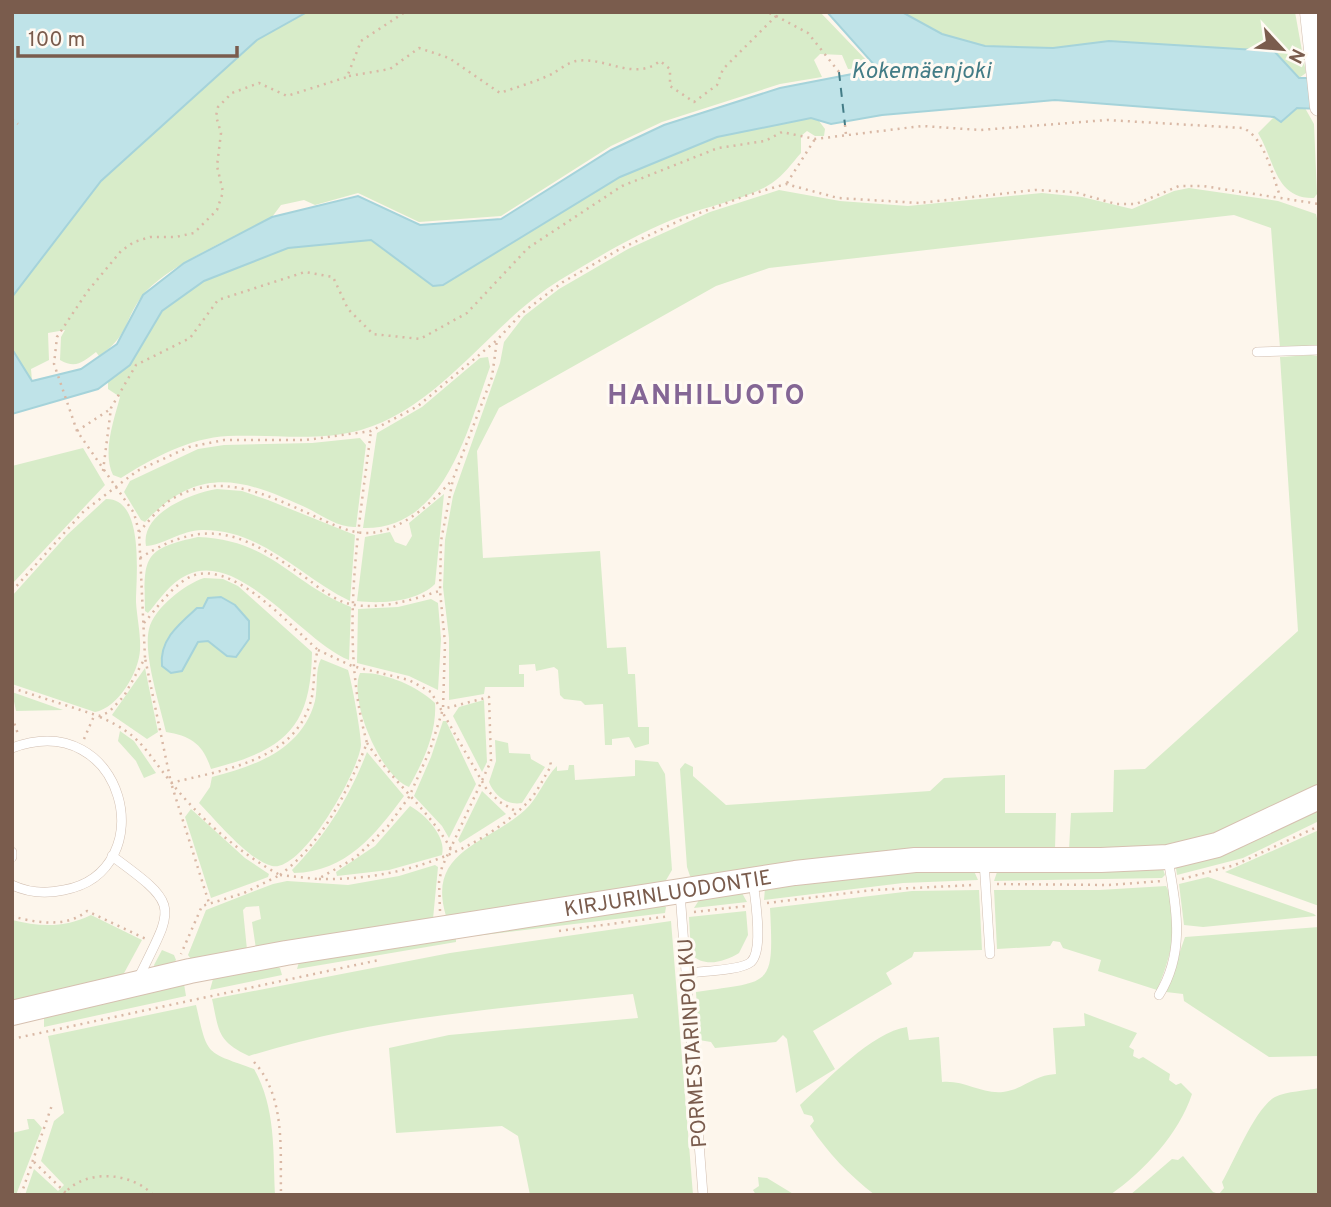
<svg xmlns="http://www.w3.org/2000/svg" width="1331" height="1207" font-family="Overpass,sans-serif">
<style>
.green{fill:#d8ecc9}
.water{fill:#bfe3e8;stroke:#a5d3da;stroke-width:2}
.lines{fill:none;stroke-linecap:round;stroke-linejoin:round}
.ferry{stroke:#437c86;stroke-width:2;stroke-dasharray:9 7;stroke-linecap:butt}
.lane-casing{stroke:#d1beb0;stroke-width:10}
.street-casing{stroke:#d1beb0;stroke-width:19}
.secondary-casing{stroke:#d6c0b0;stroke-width:26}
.path{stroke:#d9b8a5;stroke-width:2.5;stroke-dasharray:2 5;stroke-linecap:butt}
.lane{stroke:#fff;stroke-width:9}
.street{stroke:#fff;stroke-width:18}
.secondary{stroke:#fff;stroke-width:24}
.labels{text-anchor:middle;stroke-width:6;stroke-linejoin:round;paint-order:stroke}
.street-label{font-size:21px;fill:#7a5c4d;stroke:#fffaf3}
.water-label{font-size:23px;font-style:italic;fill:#437c86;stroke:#fffaf3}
.district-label{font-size:28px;font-weight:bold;letter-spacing:2px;fill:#846695;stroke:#fffaf3}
</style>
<rect width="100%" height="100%" fill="#fdf6ec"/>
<g class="green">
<path d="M307,12H820L869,63L867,68L848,69L842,55L820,54L814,60L822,77L780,84L662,122L611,146L501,216L419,222L358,193L315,205L304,200L281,205L272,217C238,235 164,267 142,296C123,322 129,336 99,356L96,352C83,362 76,369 60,360L61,337L65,330L48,333L49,360L31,369L32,381L12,349V297L101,181L257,40Z"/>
<polygon points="902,12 1295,12 1306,73 1299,78 1109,41 1053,48 985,46 942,34"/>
<path d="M1297,108H1305L1314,124L1317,194L1314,198C1275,199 1275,161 1258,133L1274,117L1282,122Z"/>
<path d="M811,118L819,121L825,129L824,136H815L807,131L801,136V153C792,163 783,176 772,183C747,200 710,205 682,216C639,232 598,257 560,280C490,323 442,406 361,430C319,442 271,434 228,436C189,438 153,458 121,478L113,475C102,452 114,420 120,397L108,389V382L130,365L162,311L204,281L288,248L371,240L433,286L443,285L620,177L717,137Z"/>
<polygon points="1189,188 1278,201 1316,214 1319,228 1319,345 1280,348 1271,228 1234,215 769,268 716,286 499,408 477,451 483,558 600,551 607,648 626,647 628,674 635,674 638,727 649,727 649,744 635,748 629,737 612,739 612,745 605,745 603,704 585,705 581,701 564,699 560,695 558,670 554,667 536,671 535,664 519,665 519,674 524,674 524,687 485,687 484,694 449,700 449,638 443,587 445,540 453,496 500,363 504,342 524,316 559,289 628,249 710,212 779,190 840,201 908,206 1042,193 1082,197 1132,209 1174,191"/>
<polygon points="1311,355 1319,356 1319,790 1282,809 1177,847 1069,850 1071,813 1113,812 1114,770 1145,769 1298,631 1280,357"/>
<path d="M488,357L490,367C468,427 446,530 363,528L377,433L422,407L480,358Z"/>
<path d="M360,438L366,445L356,527C340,528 324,517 311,510C245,479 200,463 145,522L141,520L124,492L130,481L198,449L224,445L312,443Z"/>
<polygon points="83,448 105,485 12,584 12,466"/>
<path d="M217,489L242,491L268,500L355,535L350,601C300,577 262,529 202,530C182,530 161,546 146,546C140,513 192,493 217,489Z"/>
<path d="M444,494L435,584C417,602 381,604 357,601L365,537L390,532L395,542L406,546L412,536L409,523Z"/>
<path d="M106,499C145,498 136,577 136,602C137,618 141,635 140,650C139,672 118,708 95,712L12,684V596L67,535Z"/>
<path d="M198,537C272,540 290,583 351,607L349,660C302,641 239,549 187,575C170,583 160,599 148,613L145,611C144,558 142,549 198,537Z"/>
<path d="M204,578L223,579L238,586L312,652C311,730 283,750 211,769C203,744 191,736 166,732C160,705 143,655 149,629C154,608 185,584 204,578Z"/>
<polygon points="431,599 438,603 441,639 438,690 409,676 357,663 358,609 398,607"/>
<path d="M321,659L348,670C352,683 361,733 361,745C359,771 302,873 272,866C248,860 216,820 199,803L210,787L212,777C255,766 302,750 315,701C318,688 315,669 321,659Z"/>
<polygon points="145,668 158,732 147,739 112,715"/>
<path d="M360,673C385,672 417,686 435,703C437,732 423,762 409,787C381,777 348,700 360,673Z"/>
<polygon points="12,692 63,710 16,711"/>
<polygon points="484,700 487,762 482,772 453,716 459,707"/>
<polygon points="443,721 446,721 476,784 449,838 442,826 414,796 431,757"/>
<polygon points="120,731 134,741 156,773 144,778 136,761 118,741"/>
<path d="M495,740L508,743L509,753L530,754L531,759L545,767L522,803C507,806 494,795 489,782L496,761Z"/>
<path d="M367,752L404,796C375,835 346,872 294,873L292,870C326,835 349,798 367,752Z"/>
<path d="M635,760L658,762L665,774L672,870L665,882L446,916C426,850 488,844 525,810C539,797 544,779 557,766V771L568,770L569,765H574L575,780L635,776Z"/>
<polygon points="685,763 693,767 693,776 726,805 930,791 944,778 1005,775 1005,813 1056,813 1055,849 696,880 690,876 687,867 680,769"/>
<polygon points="482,791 506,814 460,843 458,840"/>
<path d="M410,806C425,814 447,837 442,855L389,870L337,876L336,872L375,846Z"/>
<polygon points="1319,806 1319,821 1243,858 1177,875 1175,862"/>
<polygon points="191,809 245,858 269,874 268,877 211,898 185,817"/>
<polygon points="1319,830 1319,906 1225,872"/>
<polygon points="435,865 438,867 433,919 256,949 252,922 261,919 259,906 246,907 243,910 247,950 191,959 188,955 206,910 273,884 287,881 348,885 399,876"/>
<polygon points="998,869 1163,869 1165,875 1162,878 994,881"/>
<polygon points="878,871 974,871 978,880 903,883 764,900 765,888"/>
<polygon points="1208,877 1314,914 1316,916 1203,927 1184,925 1179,884"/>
<path d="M1166,886C1183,916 1170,960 1157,990L1098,971L1101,960L1063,948L1060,942L1053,941L1050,946L997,949L994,890H1099Z"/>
<path d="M979,890L982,950L914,952L912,957L886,973L892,984L813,1031L835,1069L796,1093L787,1039L783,1035L776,1042L715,1048L711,1042L699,1040L696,992C772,981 774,988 770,908L912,891Z"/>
<polygon points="742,893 747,902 694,908 701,897"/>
<polygon points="660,904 666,907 665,913 475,936 479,931"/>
<path d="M746,911L748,935L739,953C724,962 704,968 691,954L689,917Z"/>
<path d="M91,915L142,940L123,975L13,1005L12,920C40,927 65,928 91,915Z"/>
<path d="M671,921L693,1195H530L518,1136L502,1126L396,1133L389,1048L449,1035L638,1018L633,994C505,1008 373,1017 249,1056C217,1041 219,1031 212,999L450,953Z"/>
<polygon points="1319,927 1319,1056 1269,1057 1184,1001 1183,994 1166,992 1185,937"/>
<polygon points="456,938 456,942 297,969 299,962"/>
<polygon points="162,950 174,955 176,960 173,964 155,968 154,965"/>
<polygon points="274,965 280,968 282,975 210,990 213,979"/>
<polygon points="184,984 186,996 44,1027 44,1017"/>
<path d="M196,1005C208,1057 205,1051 254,1069C276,1108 273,1151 275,1195H25L34,1169L58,1191L64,1185L41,1161L54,1121L64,1113L48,1036Z"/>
<path d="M1084,1013L1137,1033L1129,1047L1134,1050L1133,1056L1139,1059L1143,1057L1170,1074L1169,1080L1176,1085L1181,1083L1192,1094C1179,1134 1144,1171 1110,1195H875C849,1175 828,1153 810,1126L814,1121L812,1116L804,1114L800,1105C826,1081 872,1032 907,1027L909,1040L939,1037L942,1082C965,1080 980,1094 1003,1092C1024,1089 1034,1075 1056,1074L1053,1028L1085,1026Z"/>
<path d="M1319,1088V1195H1130L1172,1159L1178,1160L1183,1156L1213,1192L1219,1194L1224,1188L1222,1182C1234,1162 1255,1108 1275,1097C1287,1091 1306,1091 1319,1088Z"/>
<polygon points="27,1119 34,1119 42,1128 16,1195 12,1195 12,1133 29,1129"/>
<polygon points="758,1177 767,1178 795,1195 756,1195 753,1190 759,1186"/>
</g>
<g class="water">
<polygon points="12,12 307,12 257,40 101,181 12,297"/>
<polygon points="827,12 902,12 942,34 985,46 1053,48 1109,41 1274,51 1299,78 1319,78 1319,109 1297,108 1281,122 1274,117 1055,100 882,115 831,124 811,118 717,137 620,177 443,285 433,286 371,240 288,248 204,281 162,311 130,365 98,389 12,414 12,349 32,381 81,369 117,344 143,295 184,263 272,217 358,196 420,225 501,219 611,150 664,125 780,88 878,69"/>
<path d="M221,597L235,605L249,621V639L236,657L227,656L208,641L198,642L182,671L171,673L162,666C159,640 179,624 197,608H203L208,598Z"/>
</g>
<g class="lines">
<polyline class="ferry" points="839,72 845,125"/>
<defs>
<g id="lane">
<polyline points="1257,352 1319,350"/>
<path d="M12,748C125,706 164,871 64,890C46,894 29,893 12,885"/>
<polyline points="12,852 12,857"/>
<path d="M112,856C182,907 174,905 138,979"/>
<polyline points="984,861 990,954"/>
<polyline points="680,893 703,1195"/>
<path d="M686,973C701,971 740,971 751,962C764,950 755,898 753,881"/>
<path d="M1159,995C1186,951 1176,907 1168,859"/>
</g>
<polyline id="street" points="1309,12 1319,107"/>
<g id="secondary">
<path id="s1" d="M12,1013L190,971L286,953L795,873L915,860H1101L1168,857L1217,845L1319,797"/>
</g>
</defs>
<use href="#lane" class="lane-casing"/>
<use href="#street" class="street-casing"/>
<use href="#secondary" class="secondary-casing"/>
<g class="path">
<polyline points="776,16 808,33 839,72"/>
<path d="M349,76L390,69L419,48L449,58L500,93C517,87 535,82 552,74C559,70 567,63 576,61C605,56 634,82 660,61L670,69V86L694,102L717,85L723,69L776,16L767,12"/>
<polyline points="12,119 18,124"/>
<polyline points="845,125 846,135"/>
<polyline points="787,183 815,139"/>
<polyline points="77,431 109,410"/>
<path d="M103,471L111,408L136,365L190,338L218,300L305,272L333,277L348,309L373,334L420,339L467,313L528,248L622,186L718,148L765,141L782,132L815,139L922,126L980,130L1107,120L1243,128C1265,138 1272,174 1280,196"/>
<path d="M139,532C148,522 158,509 169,501C217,469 268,495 314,516C332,524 350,534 370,533C403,530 432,503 453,479"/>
<path d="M140,558C211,513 247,536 309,580C322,590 338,603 355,605C383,609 412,600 439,591"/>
<polyline points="12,591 84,511 137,471 189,447 224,440 306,440 371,431 418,406 497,340 522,313 563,282 620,249 681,220 745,196 786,184 838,198 919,203 1035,190 1074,192 1116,204 1136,204 1179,186 1203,186 1319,204"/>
<path d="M144,623C157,608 169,590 186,579C228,553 289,625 318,650C312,667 316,686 310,704C292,762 221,770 171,783L145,658"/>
<polyline points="318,650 352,666 409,680 431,692 487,790 500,802 517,812"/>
<polyline points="12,688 99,716 109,712 124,696 145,658 139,532 134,513 77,431 54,364 57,337 87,292 121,251 134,242 150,237 176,237 194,233 217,210 223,192 217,166 221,133 216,116 218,107 232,93 259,83 287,96 347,77 361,41 405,12"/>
<polyline points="12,717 18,734"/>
<path d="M100,717C141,735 144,749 170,781C199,818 239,853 280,875L244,893L202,906L181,954"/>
<polyline points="84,739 94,716"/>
<path d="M367,743C392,781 428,809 451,849"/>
<polyline points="172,786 209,903"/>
<polyline points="280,875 318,879 355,858 388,826 409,797 430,750 443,709 445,643 440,591 441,541 453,479 492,377 497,340"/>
<path d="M280,875C324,841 346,794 367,743C339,642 358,534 371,431"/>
<path d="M319,879C393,881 474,856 528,802C537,793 544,777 551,766L550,760"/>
<polyline points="1182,879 1235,865 1319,826"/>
<polyline points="997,884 1109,885 1162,881"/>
<polyline points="767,903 873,890 973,885"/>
<polyline points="440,911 439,882 442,867 491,761 489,697 443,709"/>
<polyline points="694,912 746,906"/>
<path d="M12,916C35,923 67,928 87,911L146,939"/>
<polyline points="559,931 670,916"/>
<polyline points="12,1039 379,960"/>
<path d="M254,1062C286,1097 280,1150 281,1195"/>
<polyline points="34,1162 68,1195"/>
<polyline points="21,1195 52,1105"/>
<path d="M63,1195C84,1168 132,1172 153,1195"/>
</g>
<use href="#lane" class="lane"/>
<use href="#street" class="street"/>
<use href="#secondary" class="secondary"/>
</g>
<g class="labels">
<g class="street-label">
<text dy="7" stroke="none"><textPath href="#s1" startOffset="667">KIRJURINLUODONTIE</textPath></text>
<text transform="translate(692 1043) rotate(-94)" y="7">PORMESTARINPOLKU</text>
</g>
<g class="water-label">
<text x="921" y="78">Kokemäenjoki</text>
</g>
<g class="district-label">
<text x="707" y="404">HANHILUOTO</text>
</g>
</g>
<rect width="1331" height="1207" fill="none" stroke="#7a5c4d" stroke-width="28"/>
<g transform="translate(1282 49) rotate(116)" stroke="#fffaf3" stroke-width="5" paint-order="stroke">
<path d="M0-5L12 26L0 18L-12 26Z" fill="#7a5c4d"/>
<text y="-10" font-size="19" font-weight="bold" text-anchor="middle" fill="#7a5c4d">N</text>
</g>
<path d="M18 46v10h219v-10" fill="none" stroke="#7a5c4d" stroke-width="3.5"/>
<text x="28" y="46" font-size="21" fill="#7a5c4d" stroke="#fffaf3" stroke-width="5" paint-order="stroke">100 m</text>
</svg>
